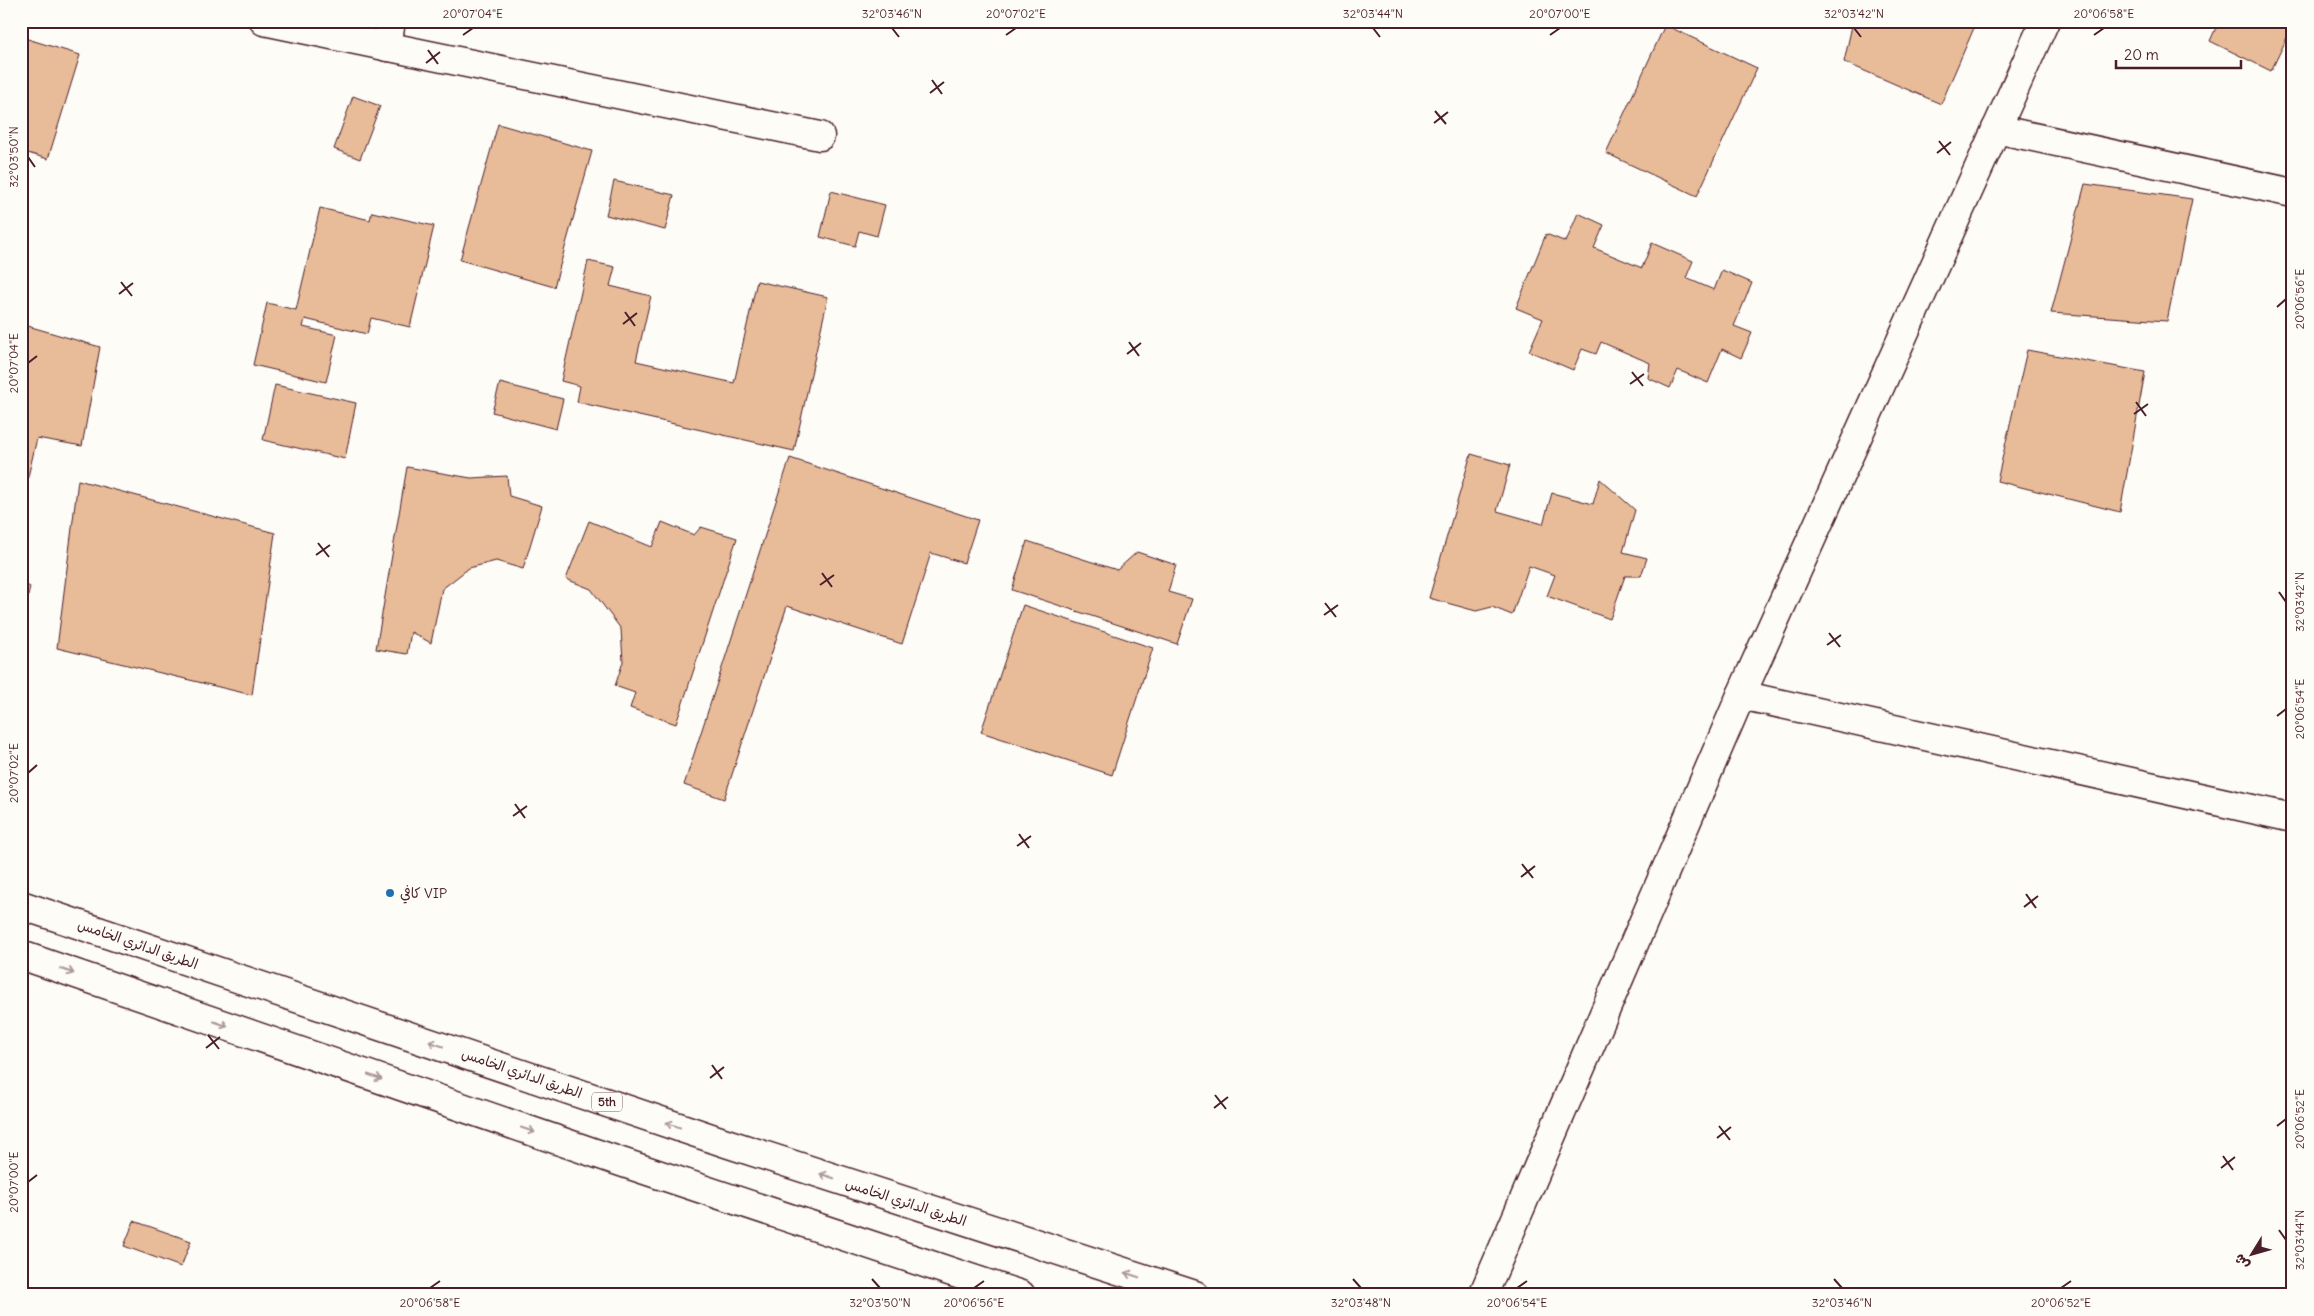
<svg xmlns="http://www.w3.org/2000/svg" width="2314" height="1316" font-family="Delius,'Playpen Sans Arabic',sans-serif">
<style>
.building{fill:#e8bc98;stroke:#4a1f2b}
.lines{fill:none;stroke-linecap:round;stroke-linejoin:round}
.minor-casing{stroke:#4a1f2b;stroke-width:31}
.primary-casing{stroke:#4a1f2b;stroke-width:31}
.minor{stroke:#fdfcf7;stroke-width:28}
.primary{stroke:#fdfcf7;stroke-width:28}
.oneway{stroke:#ac999b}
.ticks{fill:none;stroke:#4a1f2b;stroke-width:2}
.poi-dot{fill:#1f6fb2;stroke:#fdfcf7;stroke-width:2}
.labels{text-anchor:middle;stroke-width:4;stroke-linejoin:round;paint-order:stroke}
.shield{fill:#fdfcf7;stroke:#806168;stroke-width:1}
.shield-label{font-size:12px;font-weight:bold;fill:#4a1f2b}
.poi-label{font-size:14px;fill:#4a1f2b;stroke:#fdfcf7;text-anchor:start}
.street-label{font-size:14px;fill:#4a1f2b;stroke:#fdfcf7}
.neatline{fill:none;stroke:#4a1f2b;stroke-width:2}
.ticks-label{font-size:12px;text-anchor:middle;fill:#4a1f2b}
</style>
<rect width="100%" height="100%" fill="#fdfcf7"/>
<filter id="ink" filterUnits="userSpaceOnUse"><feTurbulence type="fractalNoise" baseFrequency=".02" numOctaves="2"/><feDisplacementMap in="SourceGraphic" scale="10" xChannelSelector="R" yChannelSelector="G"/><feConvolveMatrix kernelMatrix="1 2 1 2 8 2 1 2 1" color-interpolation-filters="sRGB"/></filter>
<g filter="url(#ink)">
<g class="building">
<polygon points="1853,21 1977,21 1941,104 1844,62"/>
<polygon points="2219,21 2293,21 2293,25 2271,71 2210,41"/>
<polygon points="1665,25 1757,68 1697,196 1606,153"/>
<polygon points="21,37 80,55 48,159 21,151"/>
<polygon points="353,96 380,106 360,159 334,149"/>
<polygon points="498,124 592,151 554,287 460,260"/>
<polygon points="614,181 674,195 665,230 606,215"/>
<polygon points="2085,184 2192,199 2167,321 2051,313"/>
<polygon points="831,191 885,205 877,236 859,231 855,246 820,237"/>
<polygon points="320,208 370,220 372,212 434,226 410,327 371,318 367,334 305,319 303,327 337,335 326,382 253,365 267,303 296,310"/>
<polygon points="1578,213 1604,225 1594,248 1642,268 1652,243 1693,261 1686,278 1714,290 1722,270 1752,283 1734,326 1752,333 1741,358 1722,349 1708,383 1678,370 1670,388 1648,378 1650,363 1601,342 1596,354 1582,349 1573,370 1529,351 1543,319 1516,308 1546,234 1566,242"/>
<polygon points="588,261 615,267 610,286 651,296 636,361 734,383 757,281 828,297 794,451 577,402 580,386 561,381"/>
<polygon points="21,324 100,347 82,446 37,438 21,507"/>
<polygon points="2027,350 2145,372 2120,512 1997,481"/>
<polygon points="500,383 563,399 556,429 492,412"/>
<polygon points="275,385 356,403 345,459 263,440"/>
<polygon points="1471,454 1510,465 1497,511 1543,524 1552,493 1593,504 1600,479 1635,510 1623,552 1647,558 1641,576 1625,576 1610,619 1547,596 1555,575 1529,566 1512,615 1492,607 1476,611 1429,598"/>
<polygon points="790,458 978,520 964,563 931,553 902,644 787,606 724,799 684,785"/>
<polygon points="407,467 471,478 507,476 509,496 542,506 523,569 496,561 469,568 442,589 431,643 411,632 407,654 376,649"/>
<polygon points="78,480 275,533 252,695 57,648"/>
<polygon points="589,521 652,547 662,522 694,535 701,527 737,538 676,724 630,708 635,693 615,686 623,662 621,629 591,589 566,579"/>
<polygon points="1027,541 1117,570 1137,552 1176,565 1168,592 1192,599 1177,644 1012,590"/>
<polygon points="21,582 30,587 21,629"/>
<polygon points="1023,605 1153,648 1112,775 981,732"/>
<polygon points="134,1221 191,1241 181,1267 124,1246"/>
</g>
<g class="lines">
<defs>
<g id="minor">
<polyline points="264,21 820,136"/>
<polyline points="387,47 391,21"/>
<polyline points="1996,129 2293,193"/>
<polyline points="1741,695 2293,818"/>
<polyline points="1483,1295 1741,695 2045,21"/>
</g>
<g id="primary">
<polyline points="21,905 729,1144 1195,1295"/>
<polyline points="21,955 621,1162 1021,1295"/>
</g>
</defs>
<use href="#minor" class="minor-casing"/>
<use href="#primary" class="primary-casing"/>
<use href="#minor" class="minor"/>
<use href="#primary" class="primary"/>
</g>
<defs><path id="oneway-shaft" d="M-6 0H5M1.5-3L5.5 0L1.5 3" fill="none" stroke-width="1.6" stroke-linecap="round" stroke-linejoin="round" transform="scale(1.25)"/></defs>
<g class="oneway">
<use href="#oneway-shaft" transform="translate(67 971) rotate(19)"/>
<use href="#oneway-shaft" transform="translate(221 1024) rotate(19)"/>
<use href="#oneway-shaft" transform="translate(436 1044) rotate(-161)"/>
<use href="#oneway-shaft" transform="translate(375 1077) rotate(19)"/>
<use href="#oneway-shaft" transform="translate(673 1125) rotate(-161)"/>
<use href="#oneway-shaft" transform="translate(528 1130) rotate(19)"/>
<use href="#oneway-shaft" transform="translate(827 1176) rotate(-162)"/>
<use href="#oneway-shaft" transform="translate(1132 1275) rotate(-162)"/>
</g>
</g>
<path class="ticks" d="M892,28L899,37M1373,28L1380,37M1854,28L1861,37M463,35L473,28M1006,35L1016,28M1550,35L1560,28M2094,35L2104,28M428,50L438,64M426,63L440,52M932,80L942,94M930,93L944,82M1435,111L1446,124M1434,123L1448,112M1939,141L1950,155M1937,153L1951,142M28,157L35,167M121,282L132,296M119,294L133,283M2277,307L2286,299M625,312L635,326M623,324L637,313M1129,342L1139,356M1127,354L1141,343M28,363L37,356M1632,372L1643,386M1630,384L1644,374M2136,402L2146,416M2134,414L2148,404M318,543L329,557M316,555L330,545M822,573L832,587M820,585L834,575M2279,592L2286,602M1325,603L1336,617M1324,615L1338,605M1829,633L1840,647M1827,645L1841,635M2277,716L2286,709M28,773L37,765M515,804L525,818M513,816L527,806M1019,834L1029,848M1017,846L1031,836M1522,864L1533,878M1521,877L1535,866M2026,894L2036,908M2024,907L2038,896M208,1035L219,1049M206,1048L220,1037M712,1065L722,1079M710,1078L724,1067M1215,1095L1226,1109M1214,1108L1228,1097M1719,1126L1730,1140M2277,1126L2286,1119M1717,1138L1731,1127M2223,1156L2233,1170M2221,1168L2235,1157M28,1182L37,1175M2279,1230L2286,1240M872,1279L880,1288M1353,1279L1361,1288M1834,1279L1842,1288M430,1288L440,1281M974,1288L984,1281M1517,1288L1527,1281M2061,1288L2071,1281"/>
<circle class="poi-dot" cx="390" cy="893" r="5"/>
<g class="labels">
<rect class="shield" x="592" y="1092.5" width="30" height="19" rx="4"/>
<g class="shield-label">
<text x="607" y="1106">5th</text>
</g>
<g class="poi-label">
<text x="400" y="898">كافي VIP</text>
</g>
<g class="street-label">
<text transform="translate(138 944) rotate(19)" y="5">الطريق الدائري الخامس</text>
<text transform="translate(522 1073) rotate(19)" y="5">الطريق الدائري الخامس</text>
<text transform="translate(906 1202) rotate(18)" y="5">الطريق الدائري الخامس</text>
</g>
</g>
<rect width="2314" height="1316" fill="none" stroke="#fdfcf7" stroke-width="55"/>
<g transform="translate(2252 1254) rotate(233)" stroke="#fdfcf7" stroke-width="4" paint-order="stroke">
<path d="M0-4L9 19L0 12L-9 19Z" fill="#4a1f2b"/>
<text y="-8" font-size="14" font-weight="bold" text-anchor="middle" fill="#4a1f2b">ش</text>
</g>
<path d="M2116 60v8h125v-8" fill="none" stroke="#4a1f2b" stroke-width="2.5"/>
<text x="2124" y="60" font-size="15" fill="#4a1f2b" stroke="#fdfcf7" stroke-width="4" paint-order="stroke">20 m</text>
<rect x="28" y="28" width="2258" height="1260" class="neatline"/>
<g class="ticks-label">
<text x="473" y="18">20°07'04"E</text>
<text x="892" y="18">32°03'46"N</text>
<text x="1016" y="18">20°07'02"E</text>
<text x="1373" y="18">32°03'44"N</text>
<text x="1560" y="18">20°07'00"E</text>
<text x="1854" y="18">32°03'42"N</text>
<text x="2104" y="18">20°06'58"E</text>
<text transform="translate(14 157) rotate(-90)" y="4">32°03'50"N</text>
<text transform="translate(2300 299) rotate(-90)" y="4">20°06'56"E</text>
<text transform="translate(14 363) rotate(-90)" y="4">20°07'04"E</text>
<text transform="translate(2300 602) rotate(-90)" y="4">32°03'42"N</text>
<text transform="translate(2300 709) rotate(-90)" y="4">20°06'54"E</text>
<text transform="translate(14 773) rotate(-90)" y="4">20°07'02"E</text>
<text transform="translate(2300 1119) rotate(-90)" y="4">20°06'52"E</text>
<text transform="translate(14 1182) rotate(-90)" y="4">20°07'00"E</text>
<text transform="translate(2300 1240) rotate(-90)" y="4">32°03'44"N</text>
<text x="430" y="1307">20°06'58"E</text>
<text x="880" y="1307">32°03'50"N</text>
<text x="974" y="1307">20°06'56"E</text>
<text x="1361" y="1307">32°03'48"N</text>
<text x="1517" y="1307">20°06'54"E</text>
<text x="1842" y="1307">32°03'46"N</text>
<text x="2061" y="1307">20°06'52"E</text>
</g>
</svg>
